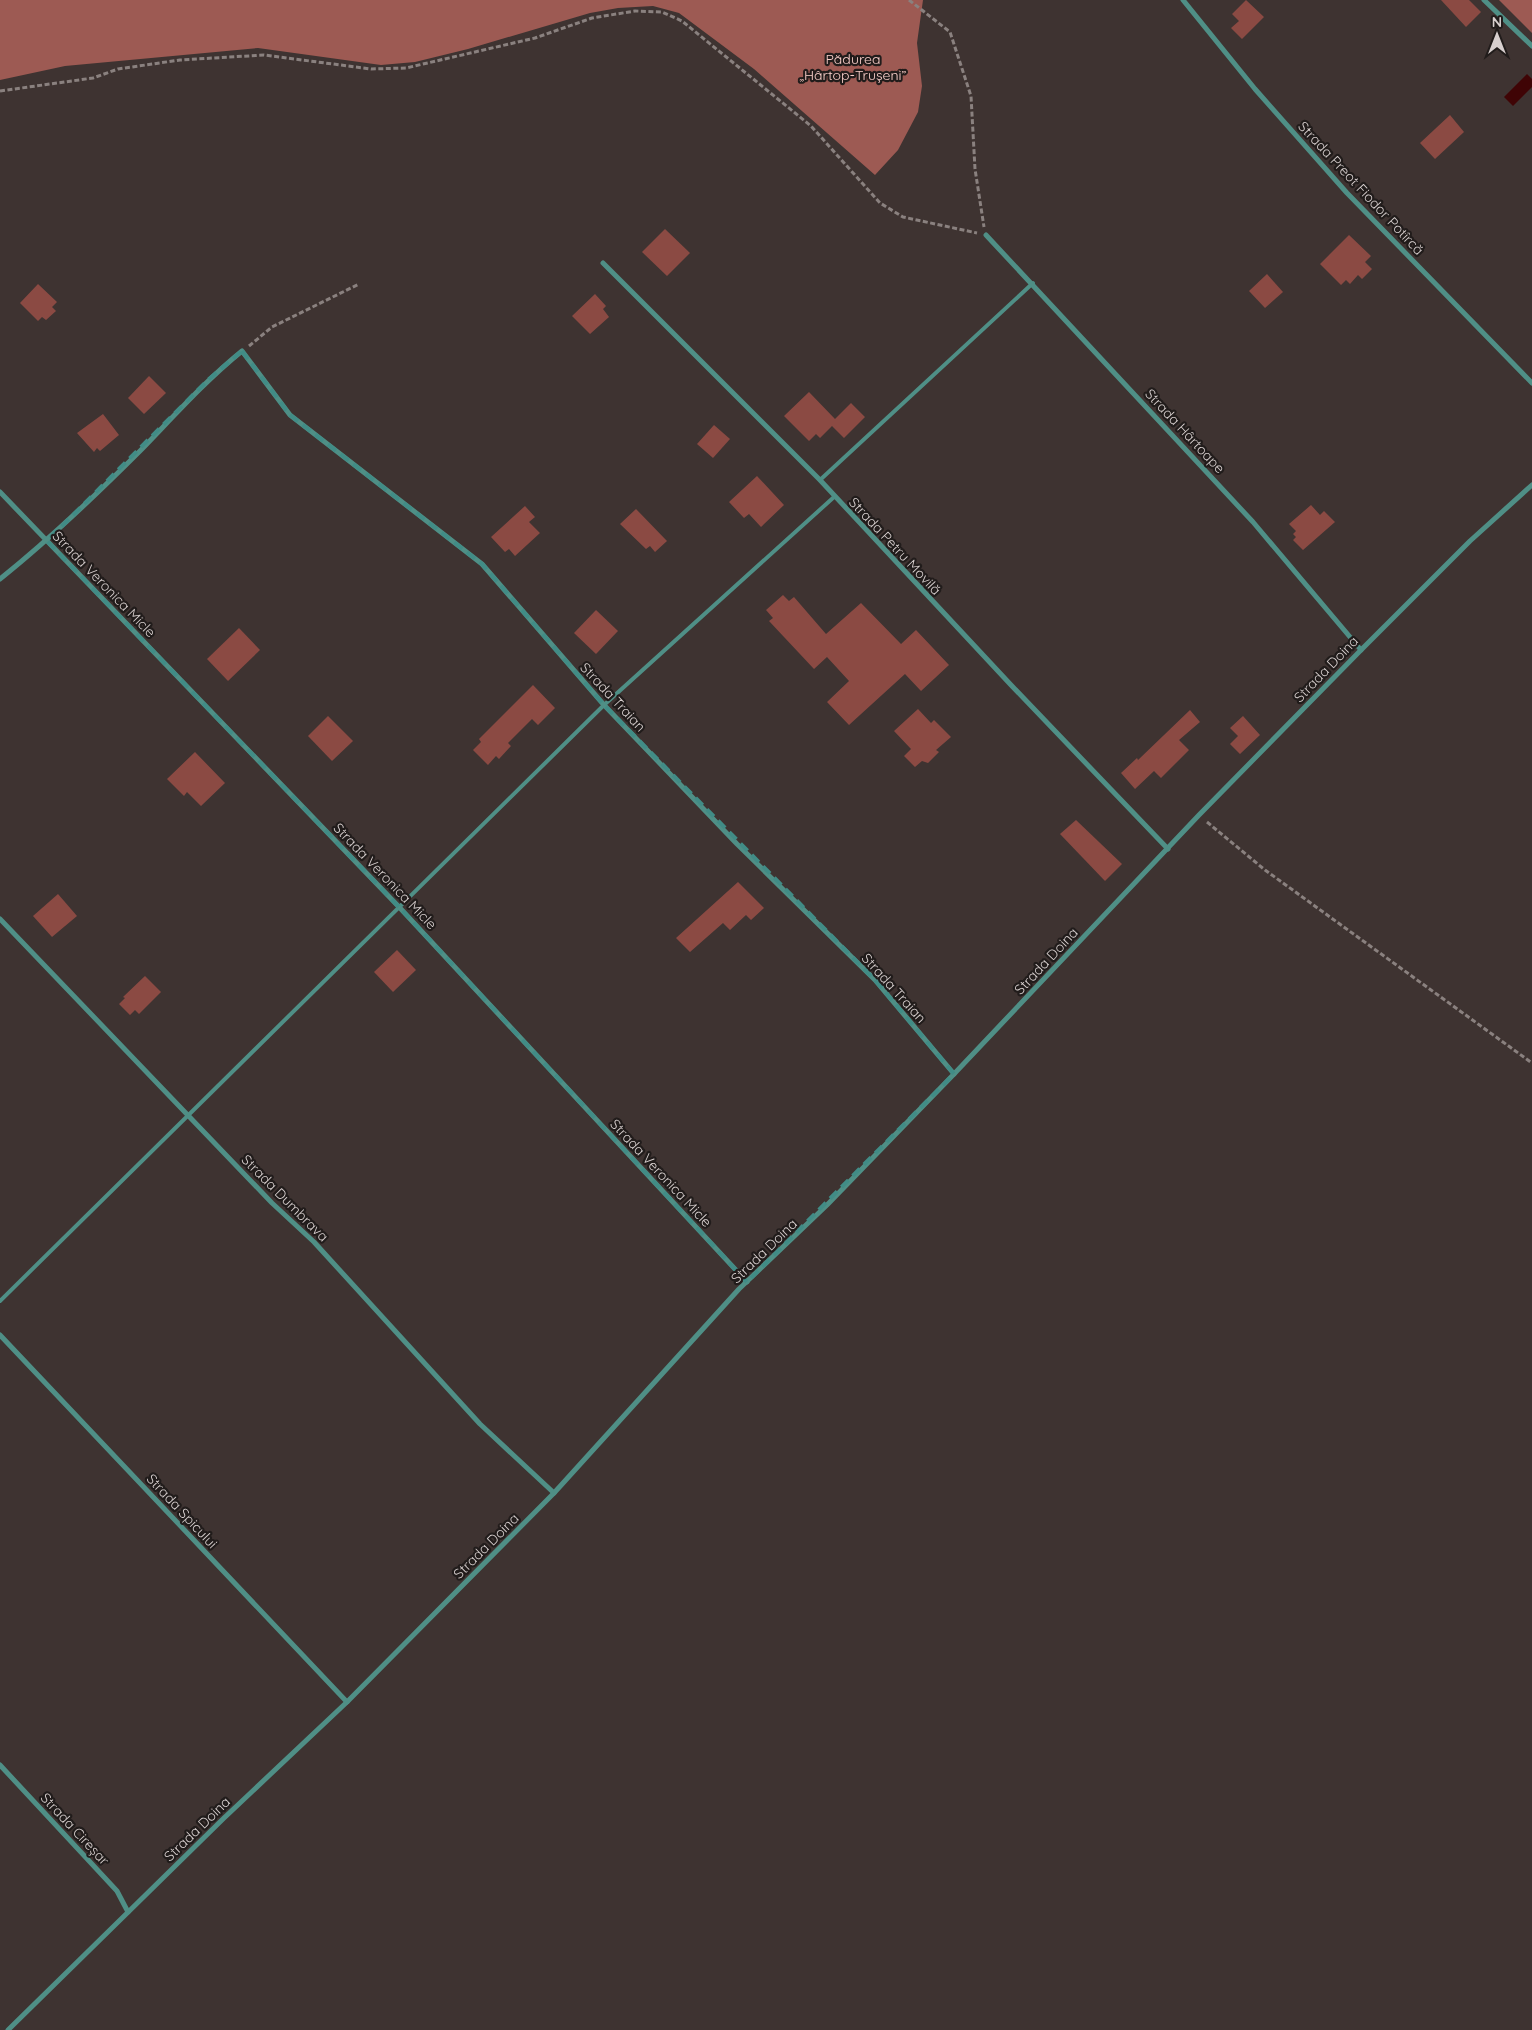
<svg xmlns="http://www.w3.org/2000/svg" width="1532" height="2030" font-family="Quicksand,sans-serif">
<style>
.forest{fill:#9d5a53}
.water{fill:#3f0405}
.building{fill:#8b4a43}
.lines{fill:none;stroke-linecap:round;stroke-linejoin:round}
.path{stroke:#8a817f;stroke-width:3;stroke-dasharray:5 2.5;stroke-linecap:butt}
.service{stroke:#4f8f86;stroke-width:4}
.minor{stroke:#4f8f86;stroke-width:5}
.marked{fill:none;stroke:#418c86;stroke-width:4;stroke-dasharray:10 6;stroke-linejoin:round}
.labels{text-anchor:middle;stroke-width:4.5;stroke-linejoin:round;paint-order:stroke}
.park-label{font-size:14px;fill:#fad0cb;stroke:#211c1b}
.street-label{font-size:14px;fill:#d7cfce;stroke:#211c1b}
</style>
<rect width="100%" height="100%" fill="#3e3331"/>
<g class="forest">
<polygon points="0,0 923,0 917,43 922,86 918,112 898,150 875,175 754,69 679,13 653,6 618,8 590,13 468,49 415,62 381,65 258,48 65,66 0,80"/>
<polygon points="1499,0 1532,0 1532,33"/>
</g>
<polygon class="water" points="1527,74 1532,79 1532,87 1513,106 1504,97"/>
<g class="building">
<polygon points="1246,0 1264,17 1242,39 1231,28 1239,21 1232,14"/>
<polygon points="1441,0 1469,0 1481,12 1466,27"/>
<polygon points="1450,115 1464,132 1435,159 1420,143"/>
<polygon points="665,229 690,253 667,276 642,252"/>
<polygon points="1349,235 1371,256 1365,262 1372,269 1362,279 1358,275 1350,284 1346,280 1341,285 1320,264"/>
<polygon points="1267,274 1283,292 1265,308 1249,291"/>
<polygon points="38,284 57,302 52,307 56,311 46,320 42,317 38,321 20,303"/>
<polygon points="595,294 606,306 603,309 609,317 590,334 572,316"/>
<polygon points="149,376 166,393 144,414 128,398"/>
<polygon points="809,392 835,419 851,403 865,417 844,438 832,426 820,438 816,434 809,441 784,416"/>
<polygon points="103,414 119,435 100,451 97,448 94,452 77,433"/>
<polygon points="714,425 730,439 713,458 697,444"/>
<polygon points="757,476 784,505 761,527 749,514 744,518 729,502"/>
<polygon points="1311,505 1320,515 1324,511 1335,522 1303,550 1293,540 1296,537 1293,534 1296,531 1289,524"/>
<polygon points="525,506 535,517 529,522 540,533 515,556 509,549 505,552 491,537"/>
<polygon points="636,509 667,541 655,552 650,546 646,549 620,524"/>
<polygon points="783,595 789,601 794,597 826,634 861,603 901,644 916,630 949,665 921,691 905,674 849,725 827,702 849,681 827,657 814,669 769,621 773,618 766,610"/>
<polygon points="596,610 618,631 596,654 574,633"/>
<polygon points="239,628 260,650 228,681 207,659"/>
<polygon points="533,685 555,708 538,725 532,719 508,743 511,746 499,759 496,756 488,765 473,750 481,742 479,739"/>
<polygon points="918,709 931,723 934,720 951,737 936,750 939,752 928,763 922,761 915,767 904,756 911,749 894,731"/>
<polygon points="1190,710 1200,722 1179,740 1189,750 1161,778 1154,771 1135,789 1121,773 1137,758 1138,760"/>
<polygon points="328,716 353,741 332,761 308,736"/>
<polygon points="1243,716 1260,735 1240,754 1230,744 1238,736 1230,728"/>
<polygon points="195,752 225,783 201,806 187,792 184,796 167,779"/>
<polygon points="1076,820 1122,864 1105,881 1060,834"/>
<polygon points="738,882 764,908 751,920 746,915 730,930 723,923 690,952 676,938"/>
<polygon points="58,894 77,916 52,937 33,916"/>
<polygon points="397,950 416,970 393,992 374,972"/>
<polygon points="145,976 161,992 139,1014 135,1010 130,1015 119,1004 125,998 123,997"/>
</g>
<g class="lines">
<g class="path">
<polyline points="909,0 950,32 971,96 975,169 984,227"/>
<polyline points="0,91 93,78 118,69 180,60 264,55 371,69 406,68 535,38 592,18 635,11 662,12 682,21 811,126 880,203 903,217 977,233"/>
<polyline points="249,346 272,327 359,284"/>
<polyline points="1207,822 1265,870 1532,1063"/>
</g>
<g class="service">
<polyline points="820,480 1033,283"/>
<polyline points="0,1301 604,705 834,497"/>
</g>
<g class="minor">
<polyline points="1183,0 1255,89 1347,193 1532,383"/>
<polyline points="1484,0 1532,46"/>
<polyline points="986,235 1253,522 1361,650"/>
<polyline points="603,263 820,480 1011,685 1168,849"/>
<polyline points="0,492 400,908 747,1282"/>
<path d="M0,579C50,539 96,495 141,450C174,416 205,381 242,351L290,415L482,564L604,705L737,844L875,980L954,1074"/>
<polyline points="0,919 272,1203 314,1242 480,1424 554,1493"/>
<polyline points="0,1335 347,1702"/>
<polyline points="0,1765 117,1891 128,1912"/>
<polyline points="8,2030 224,1818 347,1702 554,1493 739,1289 827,1205 954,1074 1199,815 1361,650 1470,541 1532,485"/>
</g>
</g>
<path class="marked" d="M242,351L290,415L482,564L604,705L875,980L954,1074L747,1282L400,908L47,541L209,379Z"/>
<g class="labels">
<g class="park-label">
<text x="853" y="64">Pădurea<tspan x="853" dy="16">„Hârtop-Trușeni”</tspan></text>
</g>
<g class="street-label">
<text transform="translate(1361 188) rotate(47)" y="5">Strada Preot Fiodor Potîrcă</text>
<text transform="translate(1185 431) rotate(47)" y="5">Strada Hârtoape</text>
<text transform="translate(895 546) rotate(47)" y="5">Strada Petru Movilă</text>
<text transform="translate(104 584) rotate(46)" y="5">Strada Veronica Micle</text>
<text transform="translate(1326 669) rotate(-46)" y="5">Strada Doina</text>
<text transform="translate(613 697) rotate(47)" y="5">Strada Traian</text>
<text transform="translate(385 876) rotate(46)" y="5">Strada Veronica Micle</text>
<text transform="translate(1046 961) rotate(-47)" y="5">Strada Doina</text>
<text transform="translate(894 988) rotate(48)" y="5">Strada Traian</text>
<text transform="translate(661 1173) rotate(47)" y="5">Strada Veronica Micle</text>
<text transform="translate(285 1198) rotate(45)" y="5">Strada Dumbrava</text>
<text transform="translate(764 1251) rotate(-44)" y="5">Strada Doina</text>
<text transform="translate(182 1511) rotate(47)" y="5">Strada Spicului</text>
<text transform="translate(486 1546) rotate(-45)" y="5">Strada Doina</text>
<text transform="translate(75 1829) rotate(47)" y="5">Strada Cireșar</text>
<text transform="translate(197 1829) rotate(-44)" y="5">Strada Doina</text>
</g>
</g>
<g transform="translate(1497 35)" stroke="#211c1b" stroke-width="4" paint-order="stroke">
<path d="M0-4L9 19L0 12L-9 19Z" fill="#d7cfce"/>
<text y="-8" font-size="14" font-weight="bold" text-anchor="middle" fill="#d7cfce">N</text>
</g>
</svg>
